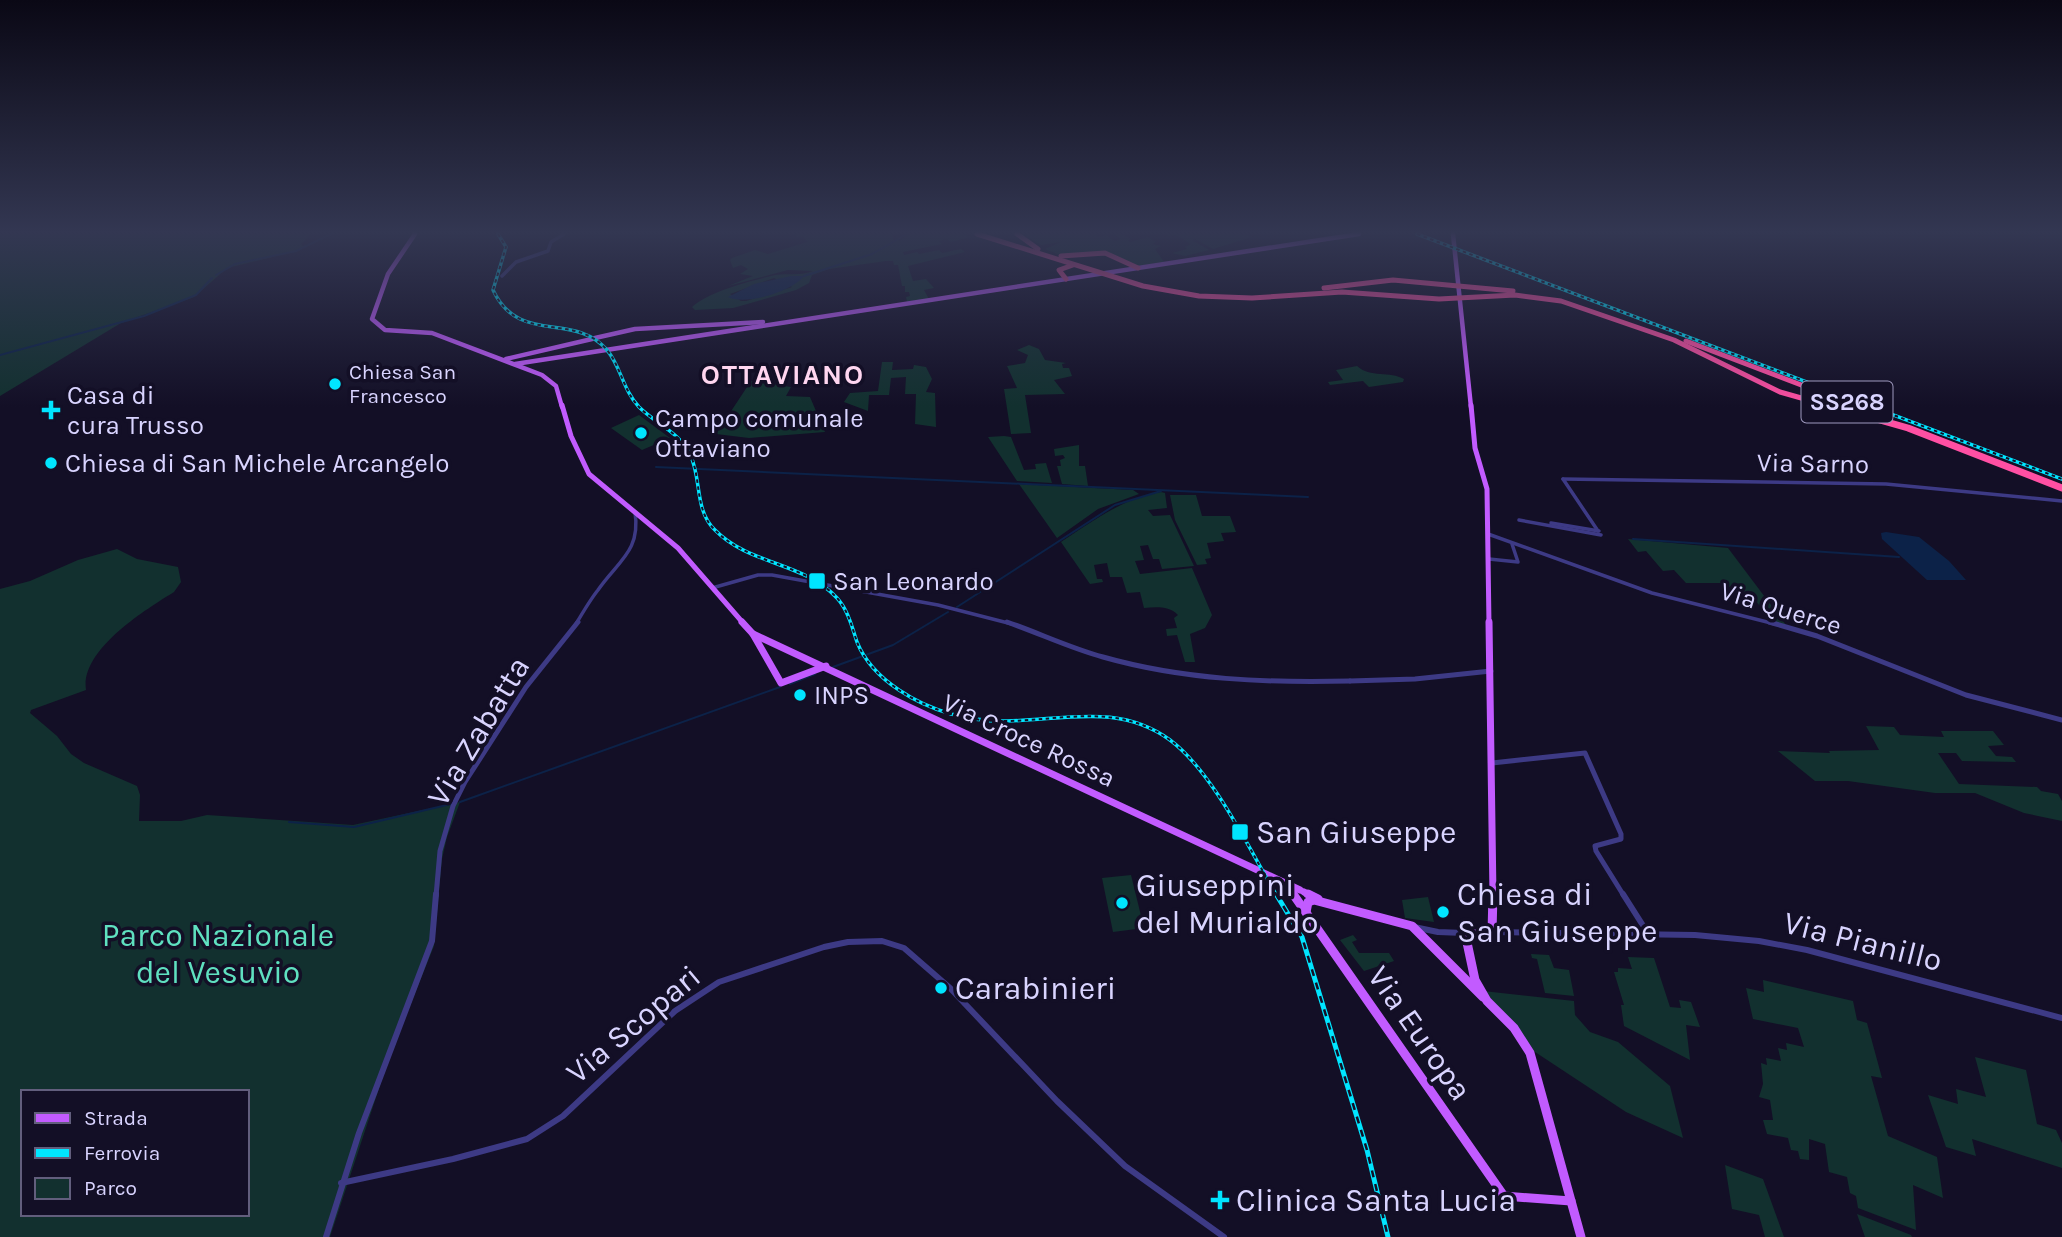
<svg xmlns="http://www.w3.org/2000/svg" width="2062" height="1237" font-family="Karla,sans-serif">
<style>
.green{fill:#12302f;fill-rule:evenodd}
.water{fill:#0c2248}
.lines{fill:none;stroke-linecap:round;stroke-linejoin:round}
.stream{stroke:#0c2248;stroke-width:2}
.minor-far2{stroke:#3d3a85;stroke-width:3.5}
.minor-far1{stroke:#3d3a85;stroke-width:5}
.minor{stroke:#3d3a85;stroke-width:6}
.major-far3{stroke:#c25bff;stroke-width:4.5}
.major-far2{stroke:#c25bff;stroke-width:5}
.major-far1{stroke:#c25bff;stroke-width:7}
.major{stroke:#c25bff;stroke-width:9}
.highway-far1{stroke:#ff4fa3;stroke-width:5}
.highway{stroke:#ff4fa3;stroke-width:7}
.rail-far1-casing{stroke:#00e5ff;stroke-width:3.5}
.rail-casing{stroke:#00e5ff;stroke-width:5}
.rail-far1{stroke:#130f26;stroke-width:2;stroke-dasharray:3.5;stroke-linecap:butt}
.rail{stroke:#130f26;stroke-width:2.5;stroke-dasharray:7;stroke-linecap:butt}
.poi-dot{fill:#00e5ff;stroke:#130f26;stroke-width:2.5}
.labels{text-anchor:middle;stroke-width:7;stroke-linejoin:round;paint-order:stroke}
.far-poi-label{font-size:21px;fill:#d9d4ff;stroke:#130f26;text-anchor:start}
.shield{fill:#130f26;stroke:#9e99be;stroke-width:2}
.shield-label{font-size:24px;font-weight:bold;fill:#d9d4ff}
.poi-label{font-size:26px;fill:#d9d4ff;stroke:#130f26;text-anchor:start}
.street-label{font-size:26px;fill:#d9d4ff;stroke:#130f26}
.far-district-label{font-size:28px;font-weight:bold;letter-spacing:2px;fill:#ffd6f0;stroke:#130f26}
.near-street-label{font-size:32px;fill:#d9d4ff;stroke:#130f26}
.near-poi-label{font-size:32px;fill:#d9d4ff;stroke:#130f26;text-anchor:start}
.near-park-label{font-size:32px;fill:#5fe0c0;stroke:#130f26}
</style>
<rect width="100%" height="100%" fill="#130f26"/>
<g class="green">
<polygon points="0,234 311,234 301,244 304,247 297,251 227,268 194,297 121,323 0,396"/>
<path d="M794,234H892L894,241L898,239L899,241L909,234H965L970,237L951,242L947,239L939,241L942,244L903,252L904,255L917,252L919,254L939,250L942,253L961,249L965,252L908,266L913,281L926,279L934,288L924,290L929,299L907,302L906,297L910,296L909,292H905V286H902L898,265H894L893,261H886L829,269L812,275L809,283L796,290L733,308L695,310L692,307C707,292 753,280 775,275C788,273 801,276 813,271L788,270L728,286L753,276L740,274L748,269L741,265L733,268L730,260L732,258L755,250L768,254L807,242L803,236L797,237ZM774,278L792,287L746,301H741L730,294Z"/>
<polygon points="1023,234 1095,234 1100,237 1106,235 1115,241 1121,239 1114,234 1122,234 1131,239 1128,240 1130,242 1148,237 1156,242 1152,244 1161,246 1155,249 1164,262 1139,266 1116,256 1062,256 1045,249 1061,242 1041,245"/>
<polygon points="1165,234 1246,234 1252,237 1213,249 1195,239 1192,240 1209,250 1185,256 1172,253 1187,249 1185,247 1191,244 1176,235 1170,236"/>
<polygon points="1029,345 1039,349 1045,360 1066,363 1062,364 1063,368 1069,368 1072,376 1054,380 1065,394 1025,395 1031,433 1011,434 1004,389 1017,388 1007,366 1025,363 1028,355 1017,350"/>
<polygon points="882,362 893,362 892,370 913,369 914,365 926,367 932,379 926,392 935,393 936,427 915,424 916,394 905,394 906,377 891,378 889,395 869,395 868,411 844,402 850,393 878,391"/>
<path d="M1357,366C1370,378 1390,371 1404,379L1403,382L1369,387L1363,381L1330,385L1328,382L1343,380L1336,370Z"/>
<polygon points="751,381 791,387 786,396 810,397 825,432 749,438 716,434"/>
<polygon points="639,415 670,438 642,450 611,428"/>
<polygon points="1004,436 1011,437 1024,470 1036,469 1035,464 1046,463 1052,483 1017,481 988,437"/>
<polygon points="1079,445 1079,466 1085,466 1088,486 1062,484 1057,466 1061,466 1060,460 1065,458 1063,455 1055,456 1054,449"/>
<polygon points="1019,484 1133,490 1139,494 1098,509 1057,538"/>
<path d="M1161,492L1165,493L1167,508L1148,510L1153,516L1170,515L1194,566L1162,569L1159,559H1153L1148,545L1140,546L1144,560L1135,561L1140,574L1192,568L1212,615L1205,628L1190,634L1195,662H1185L1177,635L1167,636L1166,629L1177,628L1174,618L1178,615C1169,606 1157,607 1144,608L1140,592L1127,593L1122,577H1110L1107,563L1094,565L1097,579H1102L1103,582L1090,584L1061,542C1093,521 1123,498 1161,492Z"/>
<polygon points="1170,495 1196,495 1202,516 1230,516 1236,532 1221,533 1224,541 1207,543 1211,558 1205,559 1207,564 1197,565 1175,520"/>
<polygon points="1628,539 1728,548 1786,625 1771,621 1750,593 1734,593 1724,581 1723,583 1686,583 1674,570 1663,571 1646,551 1638,552"/>
<path d="M117,549L137,559L178,567L181,582L174,592C145,610 80,650 86,690L31,710L30,713L57,736L71,754L84,763L137,786L140,795L139,821H181L207,815L353,825L460,802L447,837L442,859L434,946L389,1058L330,1237H0V589L30,581L78,560ZM23,1092H247V1214H23Z"/>
<polygon points="1866,726 1894,727 1900,735 1944,737 1941,731 1993,731 2004,745 1988,746 1996,756 2012,757 2016,762 1962,761 1956,753 1938,753 1959,784 2037,787 2041,791 2058,794 2062,801 2062,821 2024,813 1975,793 1935,793 1848,781 1815,781 1778,751 1830,753 1829,751 1879,750"/>
<polygon points="1131,875 1144,928 1113,932 1102,878"/>
<polygon points="1428,897 1434,922 1405,918 1402,900"/>
<polygon points="1353,935 1357,940 1352,942 1359,953 1389,953 1394,961 1364,971 1340,940"/>
<polygon points="1531,954 1549,955 1554,968 1569,970 1574,996 1545,993 1537,959 1532,958"/>
<polygon points="1628,957 1654,958 1670,1007 1681,1008 1679,1000 1691,1002 1700,1027 1686,1025 1690,1060 1624,1026 1621,1005 1624,1005 1614,972 1618,972 1618,968 1632,969"/>
<polygon points="1763,980 1853,1001 1857,1020 1867,1023 1882,1078 1871,1076 1888,1136 1937,1157 1943,1198 1913,1185 1916,1230 1858,1208 1856,1196 1850,1193 1847,1177 1829,1172 1825,1144 1809,1139 1809,1160 1800,1159 1798,1151 1791,1150 1788,1138 1767,1134 1763,1120 1773,1120 1770,1100 1759,1097 1763,1084 1761,1063 1767,1065 1766,1058 1781,1061 1778,1048 1787,1050 1786,1043 1804,1047 1798,1028 1753,1019 1746,988 1764,992"/>
<polygon points="1483,991 1574,1001 1575,1015 1590,1032 1618,1042 1670,1086 1683,1138 1626,1112 1529,1048"/>
<polygon points="1975,1057 2026,1070 2037,1124 2056,1130 2062,1143 2062,1168 1972,1139 1976,1156 1946,1147 1928,1095 1958,1104 1956,1089 1986,1097"/>
<polygon points="1725,1165 1763,1179 1784,1237 1765,1237 1759,1215 1732,1209"/>
<polygon points="1857,1214 1911,1235 1912,1237 1865,1237"/>
</g>
<g class="water">
<path d="M791,276H804C793,291 745,306 728,297L754,284Z"/>
<polygon points="1886,532 1919,537 1949,561 1966,580 1927,580 1882,539 1881,533"/>
</g>
<g class="lines">
<g class="stream">
<polyline points="216,275 235,264 296,251 331,234"/>
<polyline points="804,276 872,254 907,234"/>
<polyline points="0,355 144,316 196,295 212,278"/>
<polyline points="656,467 1308,497"/>
<polyline points="1633,539 1899,557"/>
<polyline points="957,607 1115,505 1161,491"/>
<polyline points="833,667 893,645 948,612"/>
<polyline points="790,684 815,674"/>
<polyline points="460,802 780,687"/>
<polyline points="289,822 354,827 451,804"/>
</g>
<g class="minor-far2">
<polyline points="502,276 516,262 548,251 551,242 564,234"/>
<polyline points="1563,479 1886,484 2062,501"/>
<polyline points="1563,479 1598,531"/>
<polyline points="1519,520 1601,535"/>
<polyline points="1551,523 1599,531"/>
<polyline points="1488,534 1652,593 1775,624"/>
<polyline points="1489,559 1518,562 1512,544"/>
<polyline points="712,588 758,575 772,575 938,605 1012,624"/>
<path d="M576,624C583,612 590,600 598,590C618,561 641,551 635,512"/>
</g>
<g class="minor-far1">
<path d="M1007,622C1039,633 1070,648 1103,657C1184,680 1267,683 1350,681"/>
<polyline points="1769,622 1817,636 1966,695 2062,720"/>
<polyline points="1350,681 1415,679 1491,671"/>
<polyline points="1492,763 1585,753 1621,834 1621,839 1595,846 1596,851 1624,896"/>
<polyline points="436,896 440,851 453,806 465,782 526,687 578,622"/>
</g>
<g class="minor">
<polyline points="1623,894 1649,935"/>
<polyline points="1414,927 1438,932 1464,933"/>
<polyline points="1492,932 1695,935 1759,941 1807,950 2062,1018"/>
<polyline points="341,1183 453,1159 527,1139 563,1116 675,1011 719,982 824,947 848,942 882,941 904,948 950,988 1057,1101 1125,1166 1224,1237"/>
<polyline points="326,1237 359,1133 432,941 436,894"/>
</g>
<g class="major-far3">
<polyline points="415,234 388,274 372,319 385,330 432,333 542,375 556,386 562,407"/>
<polyline points="1453,234 1471,407"/>
<polyline points="595,338 635,329 763,322"/>
<polyline points="506,359 592,339"/>
<polyline points="515,364 1359,234"/>
</g>
<g class="major-far2">
<polyline points="562,405 571,436 589,474 678,548 744,624"/>
<polyline points="1471,405 1475,448 1487,489 1489,624"/>
</g>
<g class="major-far1">
<polyline points="742,622 753,634 781,683 826,666"/>
<polyline points="1489,622 1493,896"/>
<polyline points="753,634 1300,890"/>
<polyline points="1288,887 1294,896"/>
<polyline points="1304,892 1311,896"/>
</g>
<g class="major">
<polyline points="1293,894 1504,1196 1571,1201"/>
<polyline points="1308,894 1318,899"/>
<polyline points="1493,894 1492,932 1465,933 1475,980 1487,1001 1514,1028 1530,1053 1581,1237"/>
<polyline points="1306,912 1308,902 1314,900 1412,926 1483,997"/>
</g>
<g class="highway-far1">
<polyline points="977,234 1143,286 1199,296 1252,298 1342,292 1439,299 1515,295 1561,301 1674,340 1780,392 1833,407"/>
<polyline points="1017,234 1038,249"/>
<polyline points="1061,256 1105,253 1138,268"/>
<polyline points="1066,279 1059,270 1073,265"/>
<polyline points="1324,288 1393,280 1513,291"/>
<polyline points="1686,341 1859,407"/>
</g>
<g class="highway">
<polyline points="1827,405 1908,428 2062,488"/>
<polyline points="1854,405 1880,415"/>
</g>
<defs>
<g id="rail-far1">
<path d="M498,234L506,247L493,290C519,346 574,311 607,350C621,367 623,390 639,407C655,423 680,433 690,454C702,479 694,510 715,530C749,565 804,562 837,598C848,610 852,627 857,642C865,662 881,678 899,690C930,711 969,722 1007,721C1065,720 1119,703 1170,740C1213,772 1249,849 1277,896"/>
<polyline points="1417,234 2062,479"/>
</g>
<polyline id="rail" points="1276,894 1302,937 1367,1150 1388,1237"/>
</defs>
<use href="#rail-far1" class="rail-far1-casing"/>
<use href="#rail" class="rail-casing"/>
<use href="#rail-far1" class="rail-far1"/>
<use href="#rail" class="rail"/>
</g>
<linearGradient id="sky" x2="0" y2="1"><stop stop-color="#0a0815"/><stop offset="0.57" stop-color="#333752"/><stop offset="1" stop-color="#333752" stop-opacity="0"/></linearGradient>
<rect width="2062" height="407" fill="url(#sky)"/>
<g class="poi-dot">
<circle cx="335" cy="384" r="7"/>
<path d="M47.5 399.5h7v7h7v7h-7v7h-7v-7h-7v-7h7z"/>
<circle cx="641" cy="433" r="7"/>
<circle cx="51" cy="463" r="7"/>
<rect x="808" y="572" width="18" height="18" rx="3.5"/>
<circle cx="800" cy="695" r="7"/>
<rect x="1231" y="823" width="18" height="18" rx="3.5"/>
<circle cx="1122" cy="903" r="7"/>
<circle cx="1443" cy="912" r="7"/>
<circle cx="941" cy="988" r="7"/>
<path d="M1216.5 1189.5h7v7h7v7h-7v7h-7v-7h-7v-7h7z"/>
</g>
<g class="labels">
<g class="far-poi-label">
<text x="349" y="379">Chiesa San<tspan x="349" dy="24">Francesco</tspan></text>
</g>
<rect class="shield" x="1801.5" y="381.5" width="91" height="41" rx="5"/>
<g class="shield-label">
<text x="1847" y="410">SS268</text>
</g>
<g class="poi-label">
<text x="67" y="404">Casa di<tspan x="67" dy="30">cura Trusso</tspan></text>
<text x="655" y="427">Campo comunale<tspan x="655" dy="30">Ottaviano</tspan></text>
<text x="65" y="472">Chiesa di San Michele Arcangelo</text>
<text x="833" y="590">San Leonardo</text>
<text x="814" y="704">INPS</text>
</g>
<g class="street-label">
<text transform="translate(1813 463) rotate(1)" y="9">Via Sarno</text>
<text transform="translate(1781 608) rotate(17)" y="9">Via Querce</text>
<text transform="translate(1029 740) rotate(25)" y="9">Via Croce Rossa</text>
</g>
<g class="far-district-label">
<text x="783" y="384">OTTAVIANO</text>
</g>
<g class="near-street-label">
<text transform="translate(478 731) rotate(-59)" y="11">Via Zabatta</text>
<text transform="translate(1863 941) rotate(14)" y="11">Via Pianillo</text>
<text transform="translate(633 1024) rotate(-40)" y="11">Via Scopari</text>
<text transform="translate(1420 1033) rotate(55)" y="11">Via Europa</text>
</g>
<g class="near-poi-label">
<text x="1256" y="843">San Giuseppe</text>
<text x="1136" y="896">Giuseppini<tspan x="1136" dy="37">del Murialdo</tspan></text>
<text x="1457" y="905">Chiesa di<tspan x="1457" dy="37">San Giuseppe</tspan></text>
<text x="955" y="999">Carabinieri</text>
<text x="1236" y="1211">Clinica Santa Lucia</text>
</g>
<g class="near-park-label">
<text x="218" y="946">Parco Nazionale<tspan x="218" dy="37">del Vesuvio</tspan></text>
</g>
</g>
<rect x="21" y="1090" width="228" height="126" fill="#130f26" stroke="#625e7d" stroke-width="2"/>
<rect x="35" y="1113" width="35" height="10" fill="#c25bff" stroke="#625e7d" stroke-width="2"/>
<text x="84" y="1125" font-size="21" fill="#d9d4ff">Strada</text>
<rect x="35" y="1148" width="35" height="10" fill="#00e5ff" stroke="#625e7d" stroke-width="2"/>
<text x="84" y="1160" font-size="21" fill="#d9d4ff">Ferrovia</text>
<rect x="35" y="1178" width="35" height="21" fill="#12302f" stroke="#625e7d" stroke-width="2"/>
<text x="84" y="1195" font-size="21" fill="#d9d4ff">Parco</text>
</svg>
